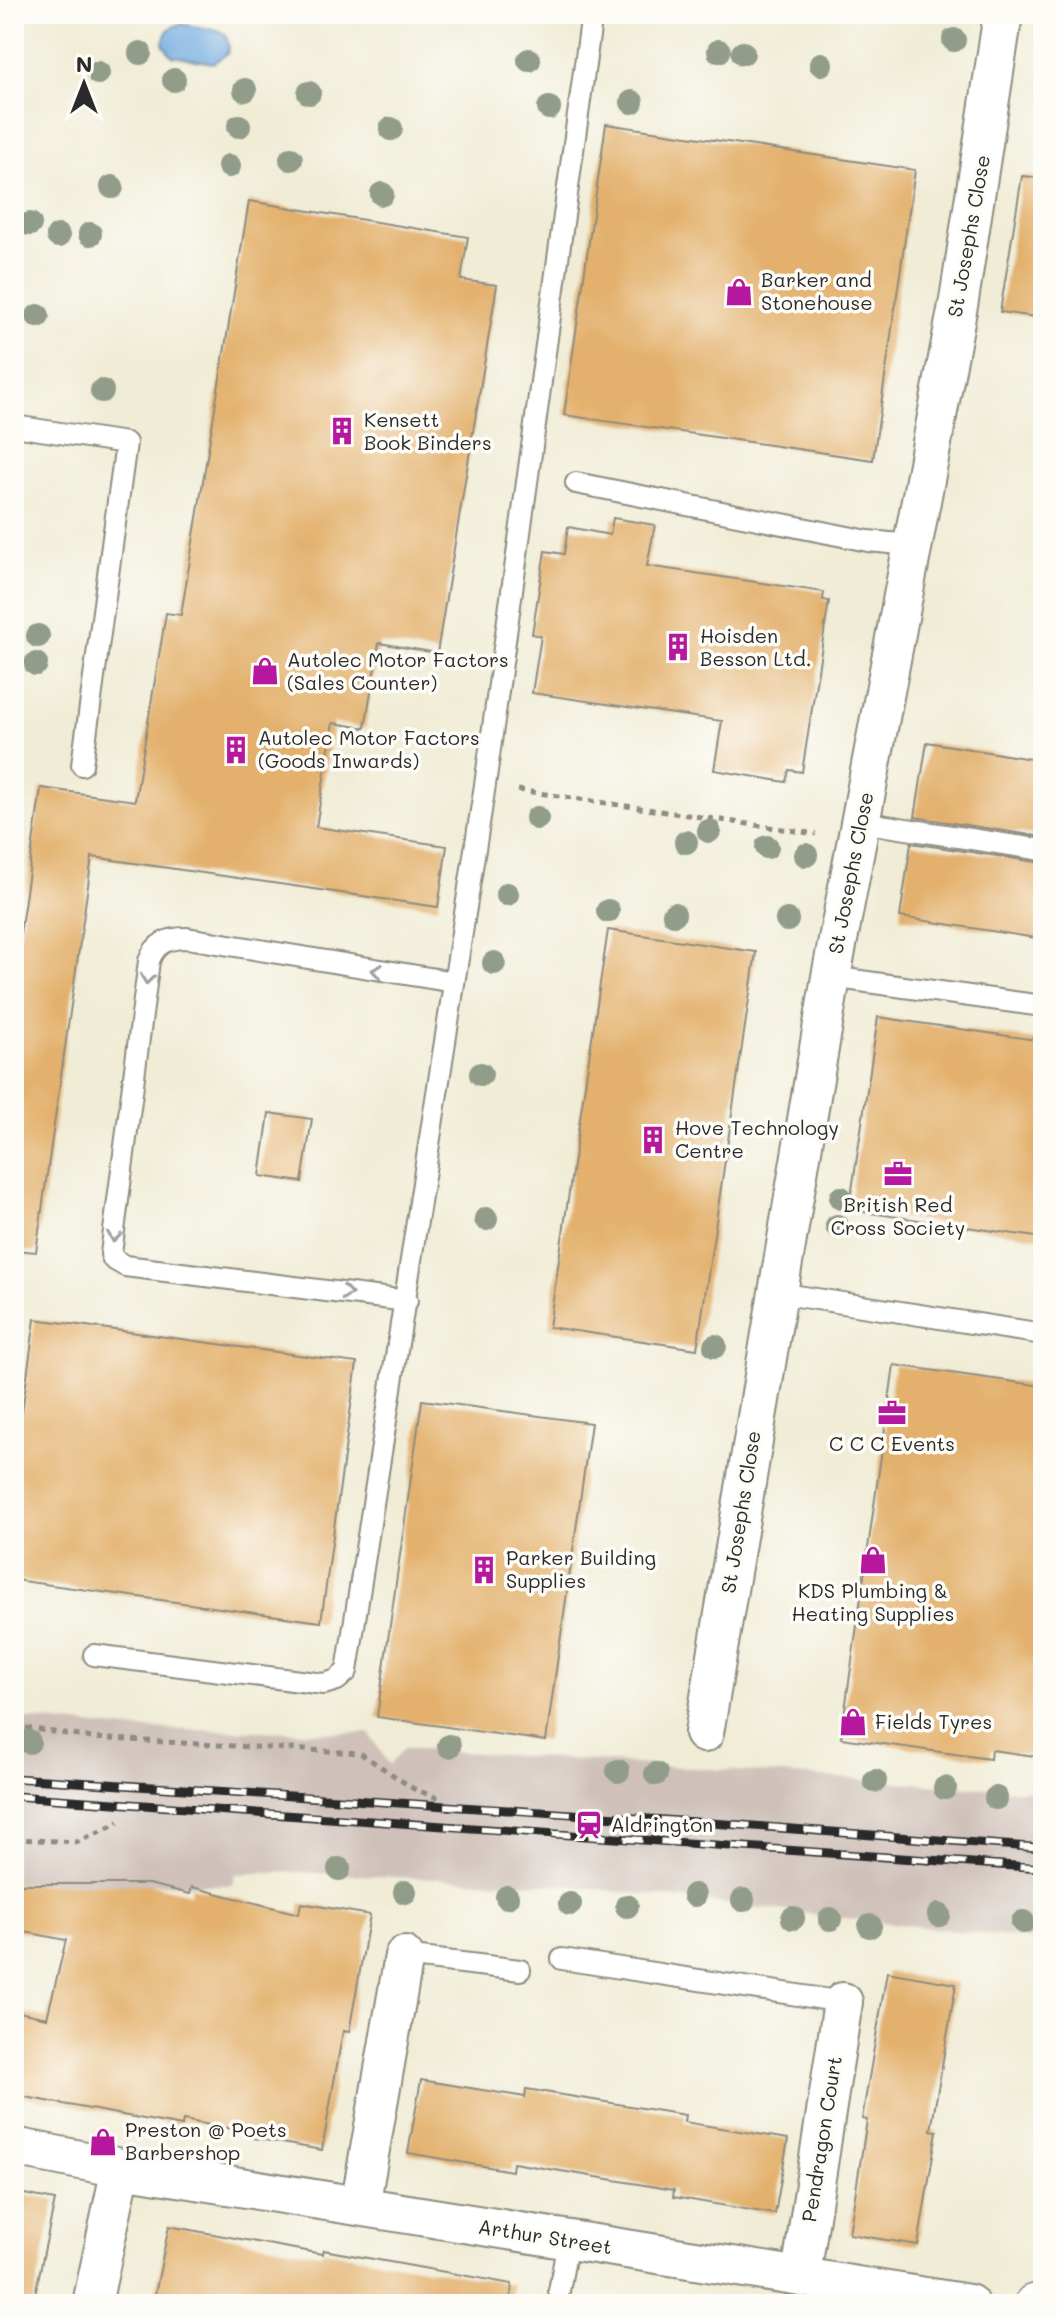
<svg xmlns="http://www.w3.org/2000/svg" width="1057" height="2318" font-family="Mali,sans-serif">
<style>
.industrial{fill:#cfc1ba}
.water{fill:#70aae0;stroke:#4e6a86;stroke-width:2}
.building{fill:#e3b16d}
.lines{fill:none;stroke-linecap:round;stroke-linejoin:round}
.lane-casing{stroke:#8e8c80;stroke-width:24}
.street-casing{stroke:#8e8c80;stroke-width:42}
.path{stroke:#8e8c80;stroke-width:5;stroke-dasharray:6 6;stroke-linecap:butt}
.lane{stroke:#fff;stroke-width:20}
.street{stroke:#fff;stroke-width:38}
.rail-casing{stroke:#2b2b2b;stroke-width:9}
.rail{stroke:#fdfcf7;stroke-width:6;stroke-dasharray:18;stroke-linecap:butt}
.tree{fill:#929d89}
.oneway{stroke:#a0a0a0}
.labels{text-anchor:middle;stroke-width:7;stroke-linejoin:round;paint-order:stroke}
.street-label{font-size:20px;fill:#2b2b2b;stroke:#fdfcf7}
.poi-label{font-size:20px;fill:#2b2b2b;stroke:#fdfcf7;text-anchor:start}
</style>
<rect width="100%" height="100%" fill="#fdfcf7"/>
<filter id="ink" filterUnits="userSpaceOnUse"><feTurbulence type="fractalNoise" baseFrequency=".0125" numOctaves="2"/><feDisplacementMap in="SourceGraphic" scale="16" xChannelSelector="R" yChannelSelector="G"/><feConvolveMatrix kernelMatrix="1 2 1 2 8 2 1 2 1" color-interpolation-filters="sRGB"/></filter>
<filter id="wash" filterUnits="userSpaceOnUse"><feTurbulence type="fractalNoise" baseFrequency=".006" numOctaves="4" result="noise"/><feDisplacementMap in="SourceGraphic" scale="32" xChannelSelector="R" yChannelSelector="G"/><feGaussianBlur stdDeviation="1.8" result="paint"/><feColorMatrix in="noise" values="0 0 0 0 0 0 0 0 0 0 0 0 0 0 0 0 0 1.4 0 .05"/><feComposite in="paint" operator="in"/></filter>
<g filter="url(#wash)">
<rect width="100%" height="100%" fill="#f0ecd6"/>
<polygon class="industrial" points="14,1718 130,1729 369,1733 389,1765 404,1748 1043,1792 1043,1941 565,1885 295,1872 235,1874 233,1885 14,1883"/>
<path class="water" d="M181,24L218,30L226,35L229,47L227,54L213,63L172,56L163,44C165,32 168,27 181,24Z"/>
<g id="blocks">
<g class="building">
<polygon points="606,124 915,170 873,460 564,415"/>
<polygon points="1022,176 1043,178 1043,318 1000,312"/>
<polygon points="249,201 468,237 461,280 497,285 437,653 379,643 365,728 333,723 316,827 447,846 438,907 92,857 36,1252 14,1250 14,976 41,788 135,801 166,613 181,615"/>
<polygon points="613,518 655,525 647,566 824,592 823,600 829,601 802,772 789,770 786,782 714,770 722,721 532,693 541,636 532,634 545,551 564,554 568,527 610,535"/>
<polygon points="927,742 1043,761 1043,837 915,817"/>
<polygon points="911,843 1043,863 1043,939 900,917"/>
<polygon points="608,930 756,952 697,1349 549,1327"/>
<polygon points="878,1017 1043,1041 1043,1238 849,1210"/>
<polygon points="269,1113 312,1119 302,1182 260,1176"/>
<polygon points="35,1319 357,1363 321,1622 14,1580 14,1470"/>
<polygon points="894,1365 1043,1386 1043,1757 991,1750 990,1759 841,1738"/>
<polygon points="422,1400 591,1423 546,1741 377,1717"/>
<polygon points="14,1884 149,1884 190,1894 192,1887 299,1914 301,1903 370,1915 349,2032 343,2031 322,2150 253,2138 254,2133 183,2120 182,2126 14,2095 14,2011 47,2018 66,1940 14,1930"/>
<polygon points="887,1972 956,1984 931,2130 937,2131 918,2245 849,2234 867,2120 862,2119"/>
<polygon points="421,2080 525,2097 526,2089 685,2115 684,2122 788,2139 775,2214 673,2197 674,2190 513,2163 512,2171 408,2153"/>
<polygon points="14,2192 55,2200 33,2304 14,2304"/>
<polygon points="169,2226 322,2254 323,2250 512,2284 510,2304 153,2304"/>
</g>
</g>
</g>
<g filter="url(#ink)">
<use href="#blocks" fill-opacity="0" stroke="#8e8c80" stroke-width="2"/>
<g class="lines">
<defs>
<g id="lane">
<polyline points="14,426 126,443 82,765"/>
<polyline points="576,483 868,541 912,545"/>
<polyline points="861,822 1043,850"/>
<polyline points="831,977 1043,1006"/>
<polyline points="778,1293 1043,1334"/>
<path d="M407,1301L125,1266L113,1259L111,1254L149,961C155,943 168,938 187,938L454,982"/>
<polyline points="94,1655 324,1684 337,1680 347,1671 485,785 592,14"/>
<polyline points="404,1956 520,1970"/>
<polyline points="562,1959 843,2002"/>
<polyline points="559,2291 568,2241"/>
</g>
<g id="street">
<polyline points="704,1733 831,977 959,300 1003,14"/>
<polyline points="14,2147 121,2168 969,2304"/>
<polyline points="360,2206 404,1956"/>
<polyline points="801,2275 843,2002"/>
<polyline points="92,2304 121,2168"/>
<polyline points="1034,2304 1043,2303"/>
</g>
</defs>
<use href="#lane" class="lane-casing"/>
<use href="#street" class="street-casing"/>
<g class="path">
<polyline points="518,790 816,834"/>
<polyline points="14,1726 93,1738 360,1753 414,1789 443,1800"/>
<polyline points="14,1839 78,1842 119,1822"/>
</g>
<use href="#lane" class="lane"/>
<use href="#street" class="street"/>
<defs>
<g id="rail">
<polyline points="14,1778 741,1825 1043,1848"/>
<polyline points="14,1796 1043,1868"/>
</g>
</defs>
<use href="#rail" class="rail-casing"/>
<use href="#rail" class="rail"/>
</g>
<g class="tree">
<circle cx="954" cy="40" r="12"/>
<circle cx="719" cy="51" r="12"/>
<circle cx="140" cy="53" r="12"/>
<circle cx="743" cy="53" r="12"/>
<circle cx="529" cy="60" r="12"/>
<circle cx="821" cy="64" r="12"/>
<circle cx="98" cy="73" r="12"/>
<circle cx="174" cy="80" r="12"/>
<circle cx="245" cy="90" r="12"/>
<circle cx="309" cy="93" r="12"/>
<circle cx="632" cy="102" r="12"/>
<circle cx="549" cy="108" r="12"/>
<circle cx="239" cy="126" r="12"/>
<circle cx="391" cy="129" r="12"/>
<circle cx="291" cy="159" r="12"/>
<circle cx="229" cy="166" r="12"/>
<circle cx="112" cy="187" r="12"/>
<circle cx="382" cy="194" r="12"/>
<circle cx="30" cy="224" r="12"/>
<circle cx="90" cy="234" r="12"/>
<circle cx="58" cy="236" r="12"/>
<circle cx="38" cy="316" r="12"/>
<circle cx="102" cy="391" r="12"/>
<circle cx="38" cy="636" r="12"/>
<circle cx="36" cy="664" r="12"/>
<circle cx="537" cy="818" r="12"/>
<circle cx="709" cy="831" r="12"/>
<circle cx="686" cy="842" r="12"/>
<circle cx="767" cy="847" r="12"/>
<circle cx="806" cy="855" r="12"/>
<circle cx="507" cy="894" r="12"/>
<circle cx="608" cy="911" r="12"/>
<circle cx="674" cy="914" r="12"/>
<circle cx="787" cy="920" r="12"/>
<circle cx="494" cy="963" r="12"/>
<circle cx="481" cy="1074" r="12"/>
<circle cx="841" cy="1198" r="12"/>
<circle cx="486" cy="1219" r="12"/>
<circle cx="837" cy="1226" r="12"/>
<circle cx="715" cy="1346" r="12"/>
<circle cx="29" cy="1742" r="12"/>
<circle cx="449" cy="1746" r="12"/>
<circle cx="618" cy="1771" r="12"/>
<circle cx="656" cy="1774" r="12"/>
<circle cx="875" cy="1781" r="12"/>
<circle cx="945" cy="1788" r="12"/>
<circle cx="996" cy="1798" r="12"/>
<circle cx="339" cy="1869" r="12"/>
<circle cx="405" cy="1892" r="12"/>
<circle cx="694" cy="1895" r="12"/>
<circle cx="507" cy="1897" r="12"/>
<circle cx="743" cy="1900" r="12"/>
<circle cx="570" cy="1904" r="12"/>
<circle cx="627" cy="1906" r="12"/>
<circle cx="939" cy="1915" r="12"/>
<circle cx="793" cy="1918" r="12"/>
<circle cx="830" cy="1919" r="12"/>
<circle cx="1023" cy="1922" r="12"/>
<circle cx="870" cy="1926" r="12"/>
</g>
<defs><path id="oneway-chevron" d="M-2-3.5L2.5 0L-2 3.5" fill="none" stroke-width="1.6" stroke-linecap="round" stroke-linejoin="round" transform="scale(2)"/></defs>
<g class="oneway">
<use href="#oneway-chevron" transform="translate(377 971) rotate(-171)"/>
<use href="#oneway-chevron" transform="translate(147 979) rotate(97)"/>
<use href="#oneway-chevron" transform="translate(114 1237) rotate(98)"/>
<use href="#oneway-chevron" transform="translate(347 1293) rotate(7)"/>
</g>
</g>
<defs>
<symbol id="shop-bare" viewBox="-9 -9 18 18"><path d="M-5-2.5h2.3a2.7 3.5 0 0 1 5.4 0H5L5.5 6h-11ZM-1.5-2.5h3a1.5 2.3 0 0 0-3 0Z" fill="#b5179e" stroke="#fdfcf7" stroke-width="2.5" paint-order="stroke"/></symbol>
<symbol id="building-bare" viewBox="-9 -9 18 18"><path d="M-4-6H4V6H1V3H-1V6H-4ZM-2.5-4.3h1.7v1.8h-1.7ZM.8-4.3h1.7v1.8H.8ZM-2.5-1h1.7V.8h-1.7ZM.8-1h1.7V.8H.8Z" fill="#b5179e" stroke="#fdfcf7" stroke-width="2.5" paint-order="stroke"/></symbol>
<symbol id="office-bare" viewBox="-9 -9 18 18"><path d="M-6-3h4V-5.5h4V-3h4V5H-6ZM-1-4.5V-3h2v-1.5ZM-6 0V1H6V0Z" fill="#b5179e" stroke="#fdfcf7" stroke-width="2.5" paint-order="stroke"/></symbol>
<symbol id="station-bare" viewBox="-9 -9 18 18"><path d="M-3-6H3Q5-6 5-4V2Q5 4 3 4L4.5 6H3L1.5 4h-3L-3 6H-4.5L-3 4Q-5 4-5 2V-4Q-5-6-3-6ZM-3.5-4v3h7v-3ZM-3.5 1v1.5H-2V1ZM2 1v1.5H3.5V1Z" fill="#b5179e" stroke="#fdfcf7" stroke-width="2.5" paint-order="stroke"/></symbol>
</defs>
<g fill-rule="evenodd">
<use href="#shop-bare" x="719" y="272" width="40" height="40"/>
<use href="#building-bare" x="322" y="411" width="40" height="40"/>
<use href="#building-bare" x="658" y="627" width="40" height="40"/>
<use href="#shop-bare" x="245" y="651" width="40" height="40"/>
<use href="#building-bare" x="216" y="730" width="40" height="40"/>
<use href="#building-bare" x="633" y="1120" width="40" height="40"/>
<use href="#office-bare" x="878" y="1154" width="40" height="40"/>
<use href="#office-bare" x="872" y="1393" width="40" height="40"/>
<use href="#shop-bare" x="853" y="1540" width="40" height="40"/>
<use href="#building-bare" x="464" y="1550" width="40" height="40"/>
<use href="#shop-bare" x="833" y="1702" width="40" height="40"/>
<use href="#station-bare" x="569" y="1805" width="40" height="40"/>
<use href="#shop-bare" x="83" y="2122" width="40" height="40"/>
</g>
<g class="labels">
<g class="street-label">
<text transform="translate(969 236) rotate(-80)" y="7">St Josephs Close</text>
<text transform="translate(851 873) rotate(-79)" y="7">St Josephs Close</text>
<text transform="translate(741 1512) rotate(-81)" y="7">St Josephs Close</text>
<text transform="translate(822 2139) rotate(-81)" y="7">Pendragon Court</text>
<text transform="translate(545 2237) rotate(9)" y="7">Arthur Street</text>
</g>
<g class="poi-label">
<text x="761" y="287">Barker and<tspan x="761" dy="23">Stonehouse</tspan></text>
<text x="364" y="427">Kensett<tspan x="364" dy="23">Book Binders</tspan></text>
<text x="700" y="643">Hoisden<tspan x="700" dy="23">Besson Ltd.</tspan></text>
<text x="287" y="667">Autolec Motor Factors<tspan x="287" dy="23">(Sales Counter)</tspan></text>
<text x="258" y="745">Autolec Motor Factors<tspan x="258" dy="23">(Goods Inwards)</tspan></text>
<text x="675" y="1135">Hove Technology<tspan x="675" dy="23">Centre</tspan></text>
<text x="898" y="1212" text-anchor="middle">British Red<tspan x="898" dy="23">Cross Society</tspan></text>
<text x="892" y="1451" text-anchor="middle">C C C Events</text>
<text x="506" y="1565">Parker Building<tspan x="506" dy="23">Supplies</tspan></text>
<text x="873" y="1598" text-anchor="middle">KDS Plumbing &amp;<tspan x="873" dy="23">Heating Supplies</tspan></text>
<text x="875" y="1729">Fields Tyres</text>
<text x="611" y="1832">Aldrington</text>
<text x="125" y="2137">Preston @ Poets<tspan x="125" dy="23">Barbershop</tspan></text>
</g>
</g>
<rect width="1057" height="2318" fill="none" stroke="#fdfcf7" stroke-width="48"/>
<g transform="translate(84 84)" stroke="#fdfcf7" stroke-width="6" paint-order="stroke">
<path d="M0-6L14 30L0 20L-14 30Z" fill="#2b2b2b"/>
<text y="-12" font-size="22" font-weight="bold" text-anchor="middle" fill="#2b2b2b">N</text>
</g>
</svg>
